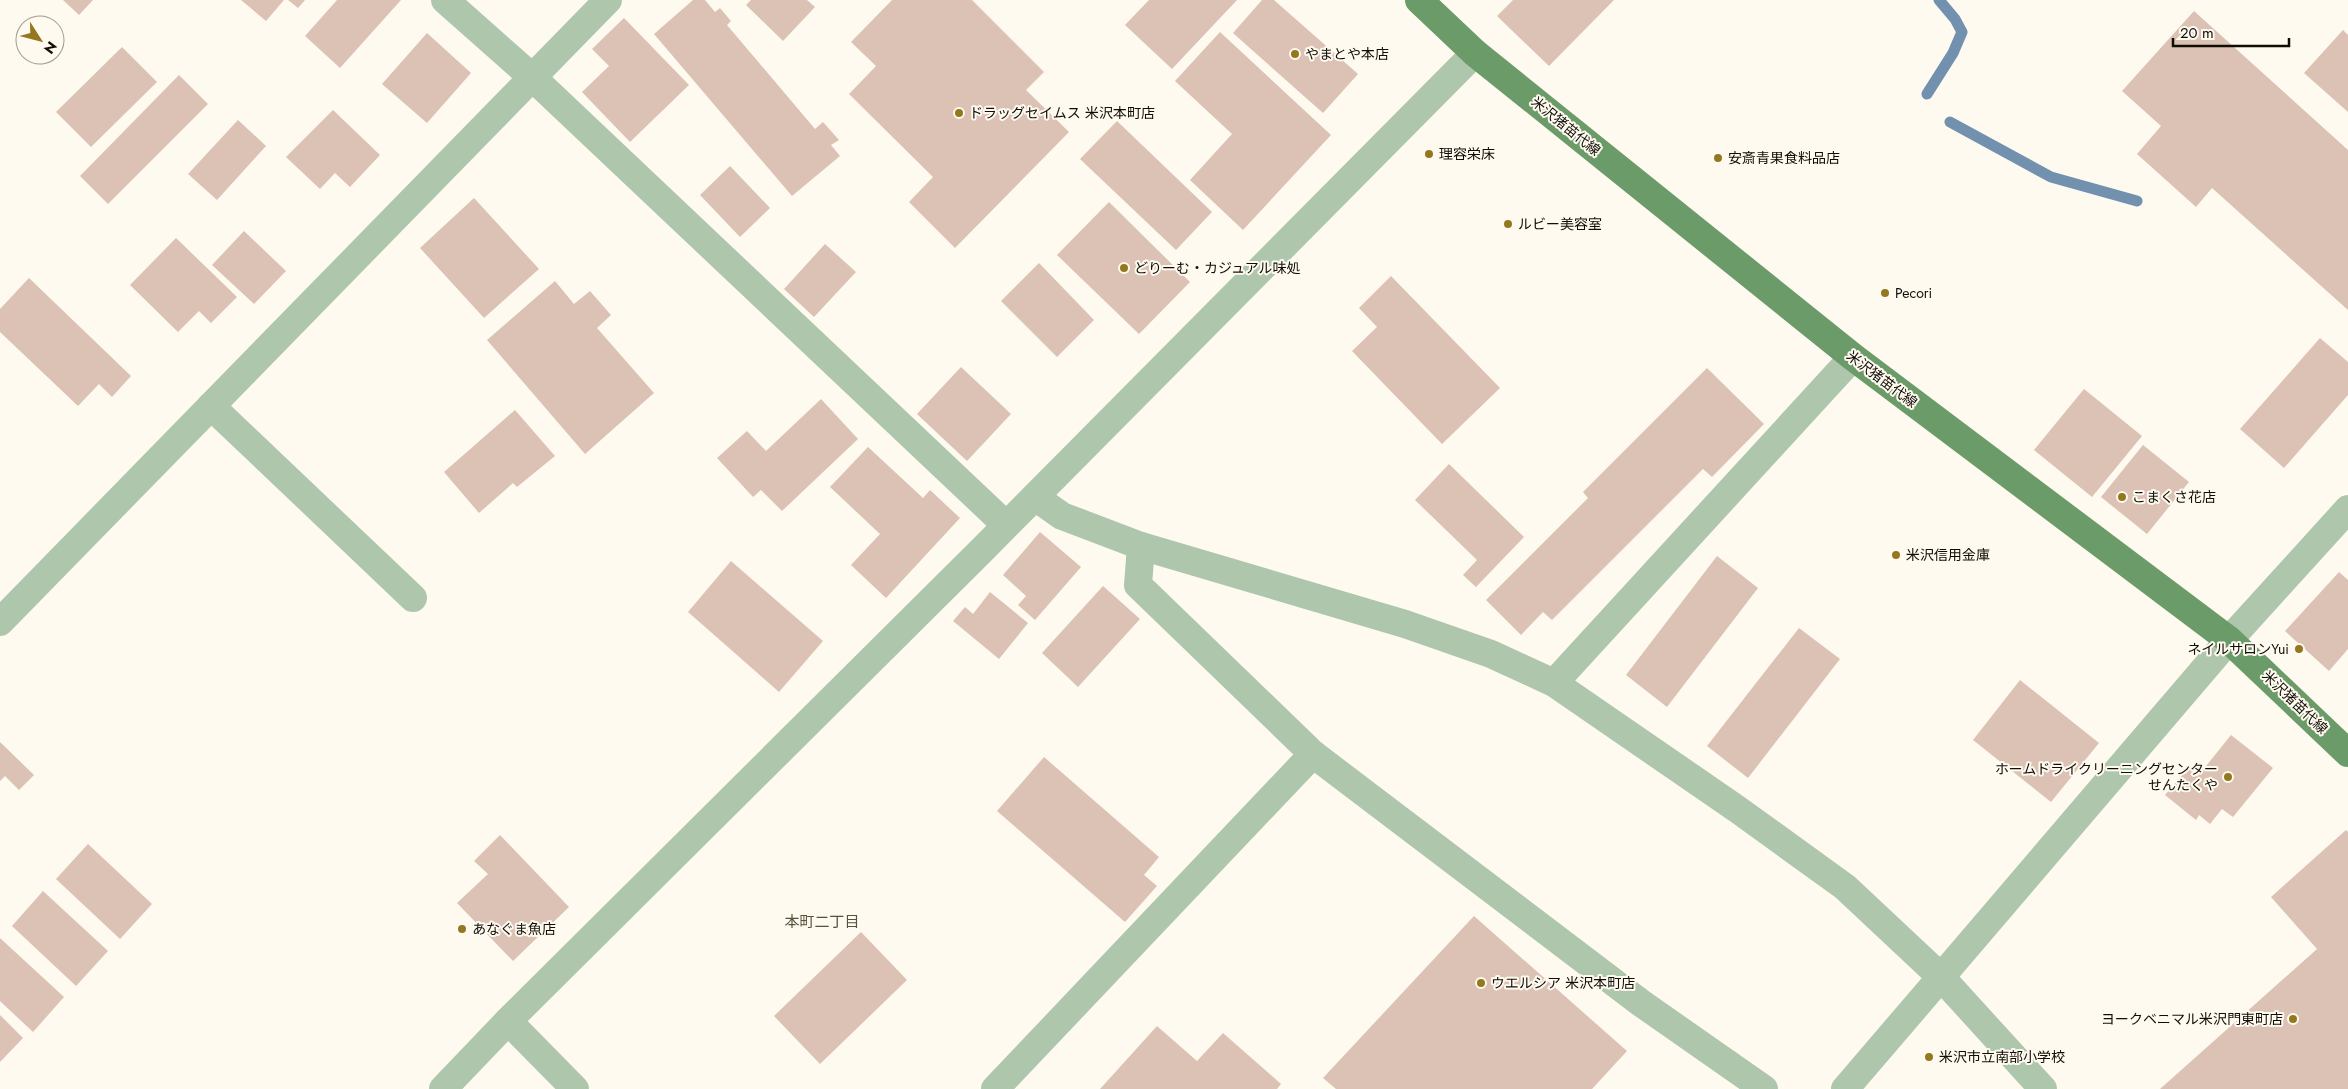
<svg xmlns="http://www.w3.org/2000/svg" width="2348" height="1089" font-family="Jost,'Noto Sans JP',sans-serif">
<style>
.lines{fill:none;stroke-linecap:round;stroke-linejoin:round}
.stream{stroke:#7191af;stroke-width:11}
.building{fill:#dbc2b4}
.minor{stroke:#aec7ac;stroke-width:28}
.tertiary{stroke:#aec7ac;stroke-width:28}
.primary{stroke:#6c9b6a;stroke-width:28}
.poi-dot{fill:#94781f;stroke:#fefaf0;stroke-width:2}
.labels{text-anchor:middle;stroke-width:4;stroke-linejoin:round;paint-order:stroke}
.poi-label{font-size:14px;fill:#100d05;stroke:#fefaf0;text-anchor:start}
.street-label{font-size:14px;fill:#100d05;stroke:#fefaf0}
.neighbourhood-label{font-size:15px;fill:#58513b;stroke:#fefaf0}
</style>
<rect width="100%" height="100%" fill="#fefaf0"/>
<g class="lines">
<g class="stream">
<polyline points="1927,94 1953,53 1962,32 1955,19 1939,0"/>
<polyline points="1950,122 2051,177 2137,201"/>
</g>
</g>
<g class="building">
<polygon points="63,0 93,0 79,15"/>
<polygon points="241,0 284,0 266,21"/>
<polygon points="288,0 305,0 298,8"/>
<polygon points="337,0 401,0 340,68 305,36"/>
<polygon points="693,0 705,0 715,12 720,8 731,21 727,25 815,129 823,122 839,140 831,145 840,156 792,196 654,34"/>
<polygon points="751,0 807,0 815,7 783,41 746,5"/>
<polygon points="892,0 972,0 1044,72 1026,90 1069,132 955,248 909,202 933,177 849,94 876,66 851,42"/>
<polygon points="1149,0 1237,0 1172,69 1125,25"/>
<polygon points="1262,0 1274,0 1358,74 1323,113 1233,33"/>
<polygon points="1513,0 1614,0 1549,66 1497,16"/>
<polygon points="2194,11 2348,150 2348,310 2212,188 2196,207 2137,154 2161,126 2122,91"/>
<polygon points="624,18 689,85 630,142 582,92 609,66 592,49"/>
<polygon points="2343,30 2348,35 2348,112 2304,73"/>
<polygon points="1220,32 1331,135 1243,230 1190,180 1232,134 1175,81"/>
<polygon points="427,33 471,73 427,123 382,84"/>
<polygon points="122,47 157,82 91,147 56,112"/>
<polygon points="179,75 208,104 108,204 80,176"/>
<polygon points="333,110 380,155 350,187 335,173 320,189 286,157"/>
<polygon points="238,120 266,146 217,200 188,174"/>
<polygon points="1117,121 1212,212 1176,250 1080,159"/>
<polygon points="730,166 770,208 740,237 700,195"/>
<polygon points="474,198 539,269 484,318 420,248"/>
<polygon points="1109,202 1190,282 1139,334 1057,255"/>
<polygon points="244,231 286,271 254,304 212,265"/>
<polygon points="176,238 237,297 211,323 199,311 178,332 130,285"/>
<polygon points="825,244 856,272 814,317 784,289"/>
<polygon points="1039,263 1094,320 1057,357 1001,301"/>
<polygon points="1391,276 1500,388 1442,444 1352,351 1377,327 1359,308"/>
<polygon points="29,278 131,376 112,397 99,384 78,406 0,332 0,309"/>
<polygon points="555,281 574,304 590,291 611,315 597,328 654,393 585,454 487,340"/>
<polygon points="2320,338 2348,362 2348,395 2284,468 2240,429"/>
<polygon points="961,367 1011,414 967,461 917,414"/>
<polygon points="1707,368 1764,424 1712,477 1703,469 1552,620 1543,612 1521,635 1486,600 1588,498 1583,492"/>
<polygon points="2084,389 2142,436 2092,497 2034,450"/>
<polygon points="821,399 858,439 782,511 761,490 753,497 717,458 747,431 766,451"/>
<polygon points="515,410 555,456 517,487 513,483 479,513 444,472"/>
<polygon points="2143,445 2189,482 2147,534 2101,497"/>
<polygon points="868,447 923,498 930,490 960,518 886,598 851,565 880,534 830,487"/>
<polygon points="1449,464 1524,537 1476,587 1463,575 1477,560 1415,500"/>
<polygon points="1040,532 1081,567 1035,620 1018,605 1026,596 1003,575"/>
<polygon points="1717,556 1758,588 1667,707 1626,675"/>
<polygon points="731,561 823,641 779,692 688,612"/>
<polygon points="2339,572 2348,580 2348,649 2329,671 2285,631"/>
<polygon points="1103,586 1140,619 1078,687 1042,653"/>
<polygon points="990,592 1028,623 999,659 953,621 965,607 973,614"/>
<polygon points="1799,628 1840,659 1748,778 1707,746"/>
<polygon points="2020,680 2099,743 2051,802 1973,740"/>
<polygon points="2231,735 2273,768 2233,817 2222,809 2210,824 2199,815 2196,820 2165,795 2188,768 2198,776"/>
<polygon points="0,742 34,775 19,790 5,776 0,781"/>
<polygon points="1044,757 1159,857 1144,875 1157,886 1125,922 997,811"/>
<polygon points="2346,830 2348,832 2348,1089 2160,1089 2317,949 2271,897"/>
<polygon points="500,835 569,907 513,961 457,903 488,874 474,861"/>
<polygon points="88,844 152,904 120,939 56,879"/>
<polygon points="43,891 108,951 76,986 12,926"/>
<polygon points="1474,916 1627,1051 1592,1089 1336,1089 1323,1078"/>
<polygon points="861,932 907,980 820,1064 774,1016"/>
<polygon points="0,938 64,997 33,1032 0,1001"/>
<polygon points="0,1015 23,1038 0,1062"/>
<polygon points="1157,1026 1197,1061 1223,1033 1281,1084 1277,1089 1100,1089"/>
</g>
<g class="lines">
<g class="minor">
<polyline points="445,0 533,78 1006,525"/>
<polyline points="211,406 413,598"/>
<polyline points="1035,497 1062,516 1141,546 1405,624 1491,654 1554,683 1737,809 1845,887 1941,977 2229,640 2348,509"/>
<polyline points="1141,546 1138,585 1313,754 1641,1003 1764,1089"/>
<polyline points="1554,683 1853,357"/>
<polyline points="508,1021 575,1089"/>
<polyline points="995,1089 1313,754"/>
</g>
<g class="tertiary">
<polyline points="0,622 608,0"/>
<polyline points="443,1089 508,1021 983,549 1475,53"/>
<polyline points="1845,1089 1941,977 2043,1089"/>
</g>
<polyline class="primary" points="1419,0 1475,53 1853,357 2229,640 2348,753"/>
</g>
<g class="poi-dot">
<circle cx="1295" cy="54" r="5"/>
<circle cx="959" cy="113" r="5"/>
<circle cx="1429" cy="154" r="5"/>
<circle cx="1718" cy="158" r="5"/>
<circle cx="1508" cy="224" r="5"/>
<circle cx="1124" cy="268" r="5"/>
<circle cx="1885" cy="293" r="5"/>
<circle cx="2122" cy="497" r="5"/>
<circle cx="1896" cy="555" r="5"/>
<circle cx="2299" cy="649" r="5"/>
<circle cx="2228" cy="777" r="5"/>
<circle cx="462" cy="929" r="5"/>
<circle cx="1481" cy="983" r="5"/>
<circle cx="2293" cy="1019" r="5"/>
<circle cx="1929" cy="1057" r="5"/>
</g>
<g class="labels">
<g class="poi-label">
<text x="1305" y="59">やまとや本店</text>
<text x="969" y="118">ドラッグセイムス 米沢本町店</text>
<text x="1439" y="159">理容栄床</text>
<text x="1728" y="163">安斎青果食料品店</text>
<text x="1518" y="229">ルビー美容室</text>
<text x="1134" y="273">どりーむ・カジュアル味処</text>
<text x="1895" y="298">Pecori</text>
<text x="2132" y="502">こまくさ花店</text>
<text x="1906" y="560">米沢信用金庫</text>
<text x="2289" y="654" text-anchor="end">ネイルサロンYui</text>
<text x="2218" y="774" text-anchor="end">ホームドライクリーニングセンター<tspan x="2218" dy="16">せんたくや</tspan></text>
<text x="472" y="934">あなぐま魚店</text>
<text x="1491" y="988">ウエルシア 米沢本町店</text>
<text x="2283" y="1024" text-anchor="end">ヨークベニマル米沢門東町店</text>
<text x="1939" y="1062">米沢市立南部小学校</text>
</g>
<g class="street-label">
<text transform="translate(1566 126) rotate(39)" y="5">米沢猪苗代線</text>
<text transform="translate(1882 379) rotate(37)" y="5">米沢猪苗代線</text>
<text transform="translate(2295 702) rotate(44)" y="5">米沢猪苗代線</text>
</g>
<g class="neighbourhood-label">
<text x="822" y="927">本町二丁目</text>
</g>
</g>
<g transform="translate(40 40) rotate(126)"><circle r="24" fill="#fefaf0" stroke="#9f9b92"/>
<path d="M0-4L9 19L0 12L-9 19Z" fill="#94781f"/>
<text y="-8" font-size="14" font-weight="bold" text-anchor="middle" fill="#100d05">N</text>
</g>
<path d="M2173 38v8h116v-8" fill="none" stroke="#100d05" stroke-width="2.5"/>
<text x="2180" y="38" font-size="15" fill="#100d05" stroke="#fefaf0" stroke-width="4" paint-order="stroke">20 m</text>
</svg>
